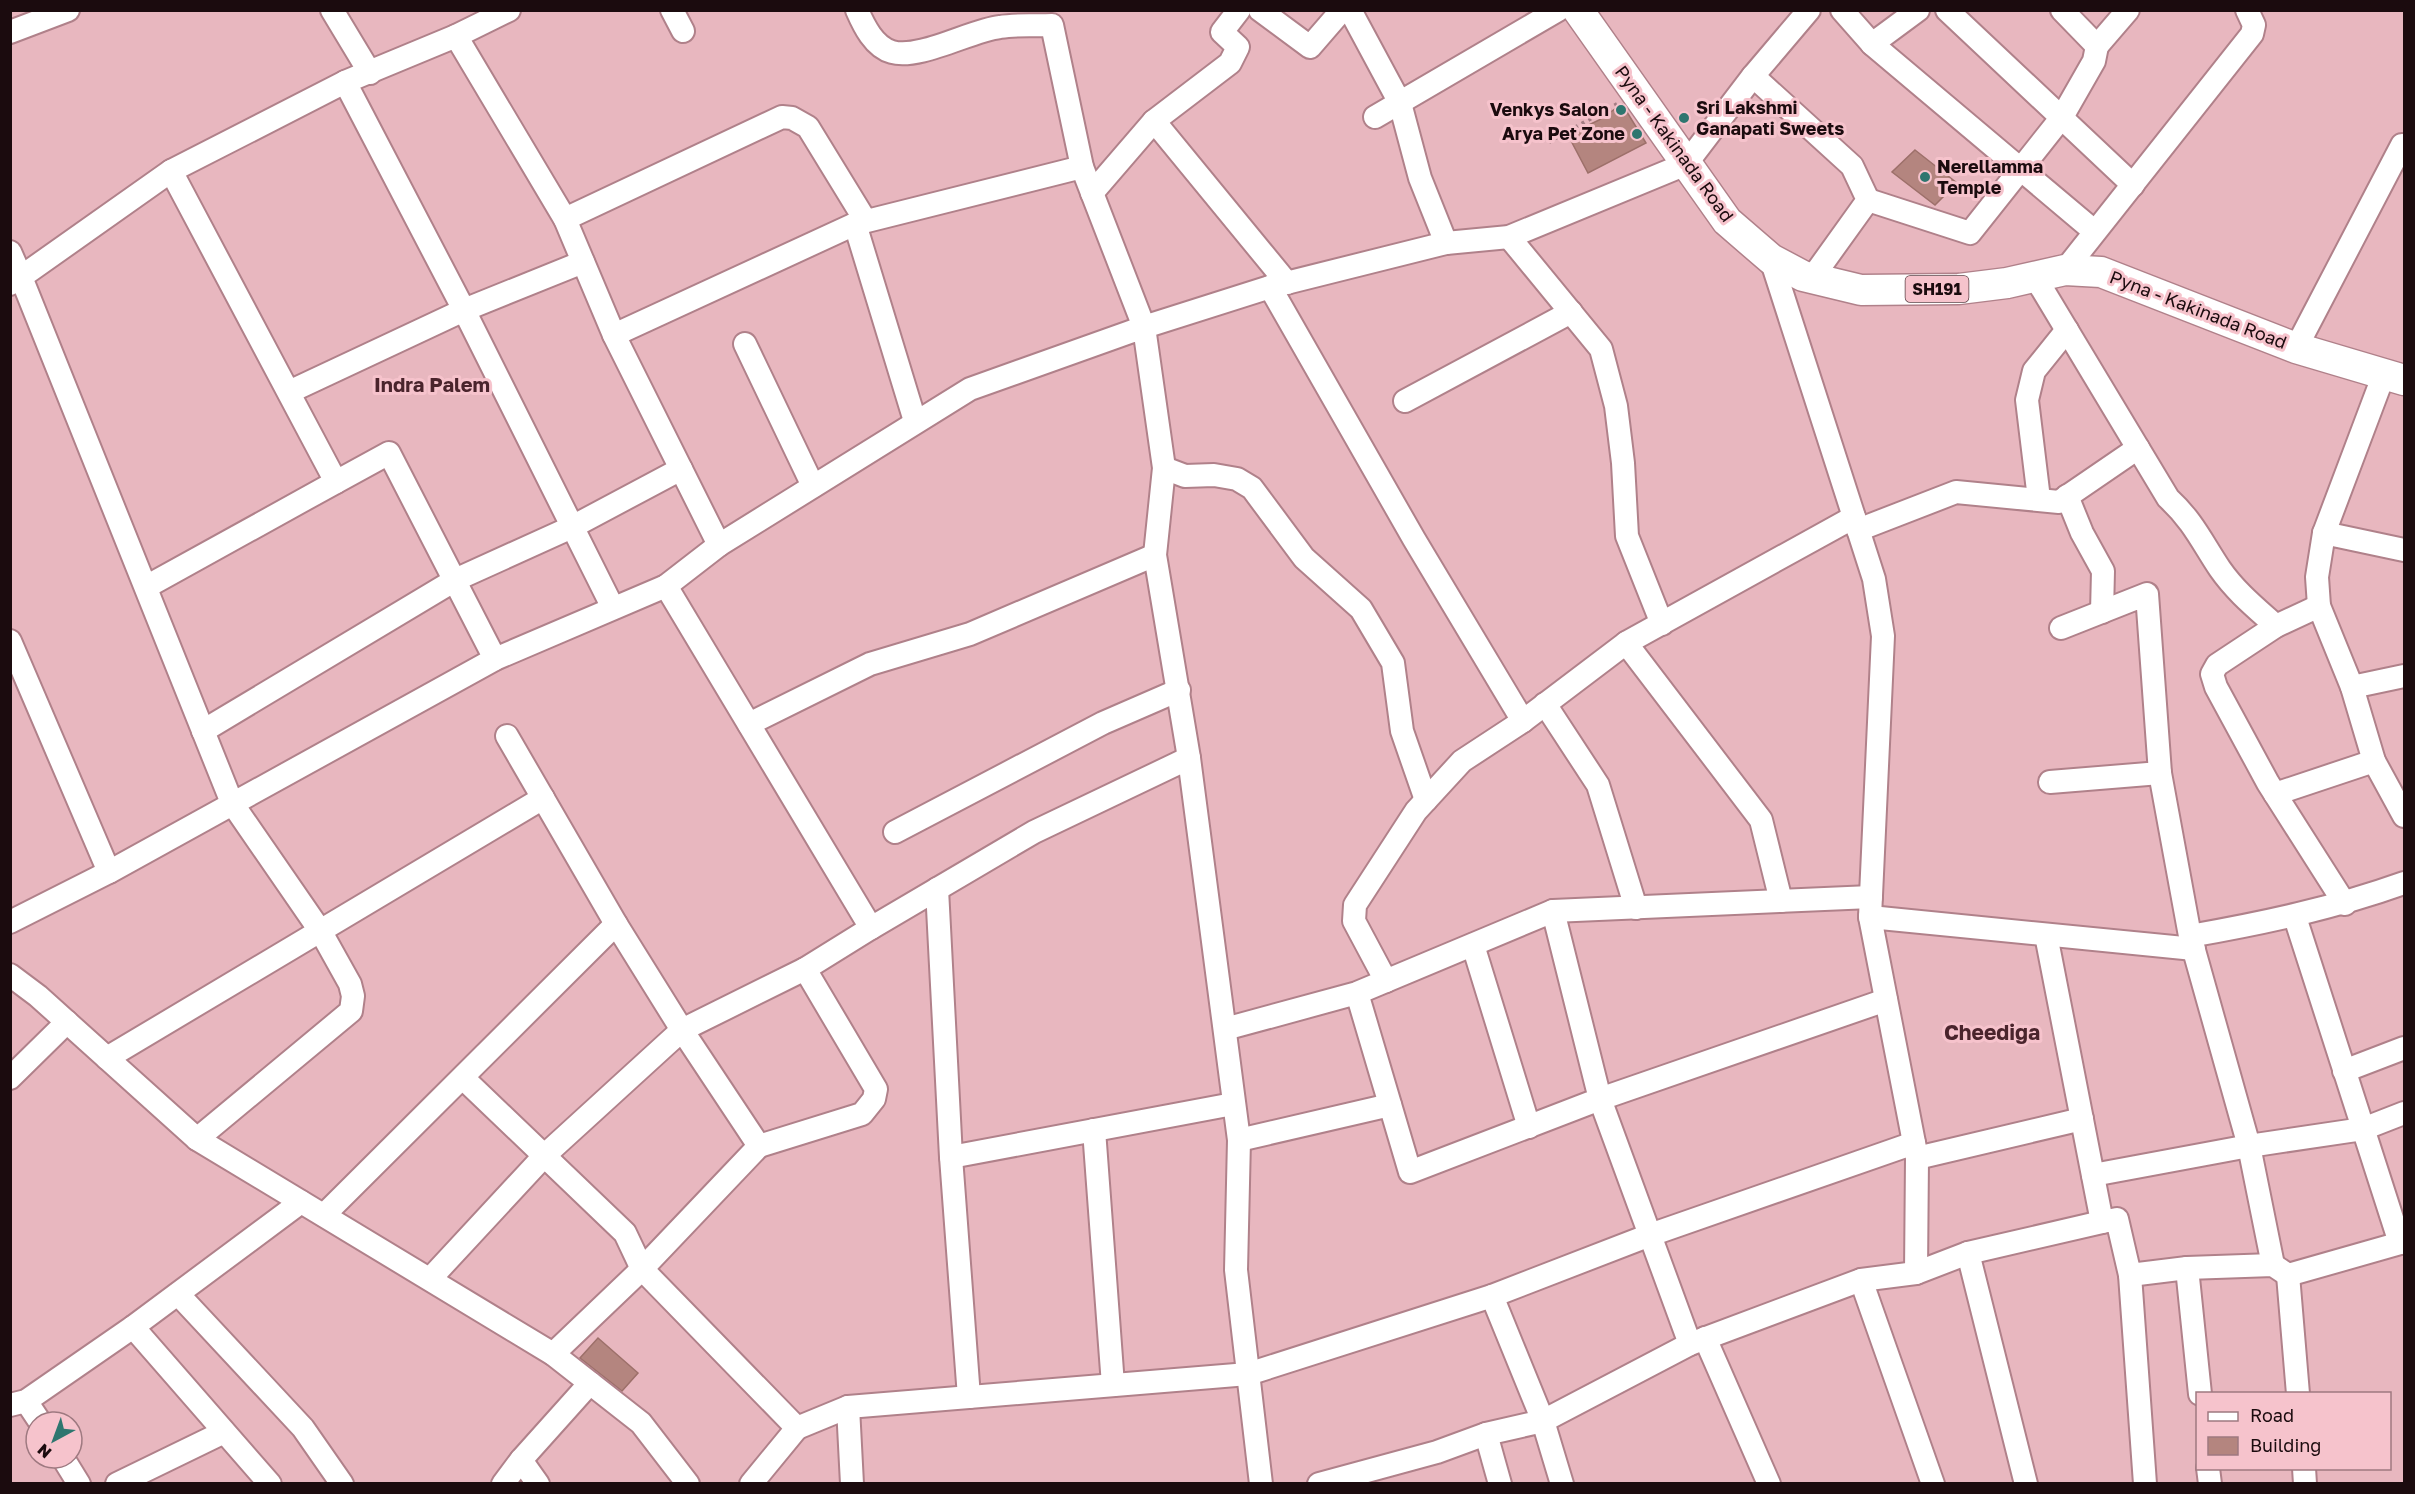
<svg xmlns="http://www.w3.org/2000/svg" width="2415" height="1494" font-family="'Golos Text',sans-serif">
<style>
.building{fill:#b4857f;stroke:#9d706a;stroke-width:1.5}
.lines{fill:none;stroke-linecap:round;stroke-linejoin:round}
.minor-casing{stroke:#b0818a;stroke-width:26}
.major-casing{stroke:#b0818a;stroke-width:33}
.path{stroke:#a27c83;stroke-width:4;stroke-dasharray:3 4.5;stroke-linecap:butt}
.minor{stroke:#fff;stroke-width:22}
.major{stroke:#fff;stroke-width:30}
.poi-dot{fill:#2e766f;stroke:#f6c3cc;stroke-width:2}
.labels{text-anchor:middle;stroke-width:6;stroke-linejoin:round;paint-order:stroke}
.shield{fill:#f6c3cc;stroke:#5d4247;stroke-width:1.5}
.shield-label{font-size:16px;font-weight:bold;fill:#1b0b0e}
.poi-label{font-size:18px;font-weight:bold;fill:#1b0b0e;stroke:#f6c3cc;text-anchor:start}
.street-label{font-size:18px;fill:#1b0b0e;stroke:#f6c3cc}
.neighbourhood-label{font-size:20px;font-weight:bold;fill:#4a242c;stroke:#f6c3cc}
.quarter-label{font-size:21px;font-weight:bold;fill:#4a242c;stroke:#f6c3cc}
</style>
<rect width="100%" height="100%" fill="#e8b7bf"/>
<g class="building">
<polygon points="1622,104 1646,143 1588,173 1568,135 1599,120"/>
<polygon points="1915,150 1957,183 1935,205 1892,172"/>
<polygon points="598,1338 638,1373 622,1391 580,1358"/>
</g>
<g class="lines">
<defs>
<g id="minor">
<polyline points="332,10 370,73"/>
<polyline points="672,10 683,31"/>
<path d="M857,10C864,26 874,47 892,52C919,60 972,30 1000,27C1017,24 1035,26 1052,25L1082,167L1144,327L1270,287L1446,243L1509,237L1686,164L1753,76L1809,10"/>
<polyline points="1260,10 1310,47 1342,10"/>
<polyline points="1350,10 1400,103 1420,178 1446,243"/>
<polyline points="1842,10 1872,44 1918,10"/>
<polyline points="1947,10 2133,185"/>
<polyline points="10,32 68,10"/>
<polyline points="456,36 509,10"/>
<polyline points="1872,44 2094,231"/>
<polyline points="2097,46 2128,10"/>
<polyline points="1753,76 1852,166 1868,200 1812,278"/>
<polyline points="345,82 464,310 613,608"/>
<polyline points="1375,117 1558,10"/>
<polyline points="1154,121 1287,283"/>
<polyline points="171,171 345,82 456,36 565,219 614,335 719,545"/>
<polyline points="1092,193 1154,121 1230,63 1238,47 1222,32 1239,10"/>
<polyline points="1868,200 1970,233 2062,117 2094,61 2097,46 2062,10"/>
<polyline points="565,219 782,117 792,118 808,127 865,220"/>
<polyline points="855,224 915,421"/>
<polyline points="1509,237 1601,349 1616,406 1623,463 1627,536 1662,624"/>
<polyline points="10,252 21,277 10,284"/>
<polyline points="1771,259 1874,579 1883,636 1870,917"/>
<polyline points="2065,270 2252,34 2254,25 2247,10"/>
<path d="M2035,277L2168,498C2193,521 2202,542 2220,569C2236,592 2256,608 2276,626"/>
<polyline points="1270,287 1414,539 1523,721 1626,643 1854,517"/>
<polyline points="614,335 855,224 1082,167"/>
<polyline points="745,344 813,486"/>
<polyline points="2296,348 2402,145"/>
<polyline points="289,392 464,310 583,262"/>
<polyline points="1405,401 1571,312"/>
<polyline points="1164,468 1185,476 1214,475 1237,479 1252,488 1304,558 1361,609 1393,663 1402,731 1426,800"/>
<polyline points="2067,496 2082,533 2103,571 2102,612"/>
<polyline points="2039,499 2027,400 2034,371 2067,330"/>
<polyline points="1858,530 1956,492 2059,502 2138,448"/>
<polyline points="2324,533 2384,374"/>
<polyline points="2404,550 2324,533 2317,577 2319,606 2352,687 2374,761 2404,816"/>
<polyline points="666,586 871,928 1034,832 1189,758"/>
<polyline points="146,587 336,482"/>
<polyline points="2319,606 2276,626 2217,665 2212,674 2216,687 2268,783 2345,904"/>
<polyline points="2061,628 2147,594 2160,773 2190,936"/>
<polyline points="10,641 109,872"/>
<polyline points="1626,643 1761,820 1781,901"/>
<polyline points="2352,687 2404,676"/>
<polyline points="1545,704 1598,785 1636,908"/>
<polyline points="749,724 870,664 970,634 1155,555"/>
<polyline points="203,731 455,580 572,527 681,469"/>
<polyline points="507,736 616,924 682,1030 805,969 871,928"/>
<polyline points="2050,782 2160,773"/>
<polyline points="2275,794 2374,761"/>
<polyline points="895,832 1103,723 1179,690"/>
<polyline points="937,889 951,1157 969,1397"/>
<polyline points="1553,911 1871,897"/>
<polyline points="2295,917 2400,1243"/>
<polyline points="10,922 109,872 495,659 666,586 719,545 970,389 1144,327 1164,468 1155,555 1189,758 1239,1140 1236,1270 1261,1484"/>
<polyline points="2046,935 2102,1222"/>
<polyline points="1473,945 1529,1127"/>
<polyline points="10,975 38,996 197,1139 351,1011 353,996 350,984 321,932 232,803 21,277 171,171 336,482 389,453 495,659"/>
<polyline points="1386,981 1354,921 1355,905 1416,811 1462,761 1523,721"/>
<polyline points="1225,1029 1357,993 1553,911 1600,1099 1410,1172 1357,993"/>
<polyline points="107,1058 543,798"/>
<polyline points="2344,1071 2404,1048"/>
<polyline points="10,1078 67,1022"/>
<polyline points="463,1078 625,1233 642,1269 797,1428 751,1484"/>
<polyline points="1094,1130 1113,1385"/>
<polyline points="197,1139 553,1354 641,1423 688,1484"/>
<polyline points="1239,1140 1390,1105"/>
<polyline points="759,1146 862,1114 874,1099 876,1089 805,969"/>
<polyline points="951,1157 1233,1104"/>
<polyline points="1917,1158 2082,1119"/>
<polyline points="2093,1175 2249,1146 2363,1129 2404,1113"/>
<polyline points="324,1215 616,924"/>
<polyline points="1968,1253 2026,1484"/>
<path d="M2273,1265L2249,1146L2190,936C2264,923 2334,908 2404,883"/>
<polyline points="2187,1268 2200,1394"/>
<polyline points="1916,1273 1917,1158 1870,917 2194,949"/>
<polyline points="2130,1275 2145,1484"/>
<polyline points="2288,1275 2298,1394"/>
<polyline points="430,1279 545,1155 682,1030 759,1146 642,1269 553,1354"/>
<polyline points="1861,1280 1933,1484"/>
<polyline points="178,1294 303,1428 342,1484"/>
<polyline points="1492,1296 1543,1421 1562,1484"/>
<polyline points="133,1327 270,1484"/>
<polyline points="1705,1338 1769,1484"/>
<polyline points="1690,1344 1600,1099 1886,1000"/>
<polyline points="26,1401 40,1422"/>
<polyline points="10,1405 26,1401 133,1327 301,1202"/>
<polyline points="848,1407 852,1484"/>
<polyline points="797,1428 848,1407 1248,1374 1492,1296 1650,1235 1914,1143"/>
<polyline points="1486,1434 1500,1484"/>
<polyline points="63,1458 79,1484"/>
<polyline points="2208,1468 2210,1484"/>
<polyline points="2304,1468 2305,1484"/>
<polyline points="117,1484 224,1432"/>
<polyline points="503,1484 521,1460"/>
<polyline points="538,1484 521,1460 590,1383"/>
<polyline points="1319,1484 1437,1452 1486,1434 1543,1421 1690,1344 1861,1280 1916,1273 1968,1253 2102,1222 2117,1219 2130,1275 2187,1268 2273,1265 2288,1275 2404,1242"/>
</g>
<polyline id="major" points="1578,10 1727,221 1771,259 1803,276 1861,290 1959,289 2007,283 2065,270 2101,272 2296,348 2404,380"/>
</defs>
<use href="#minor" class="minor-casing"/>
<use href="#major" class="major-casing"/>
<polyline class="path" points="1549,142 1617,104"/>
<use href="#minor" class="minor"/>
<use href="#major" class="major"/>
</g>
<g class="poi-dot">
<circle cx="1621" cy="110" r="6"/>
<circle cx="1684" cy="118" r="6"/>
<circle cx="1637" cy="134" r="6"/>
<circle cx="1925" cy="177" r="6"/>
</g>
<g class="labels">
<rect class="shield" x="1905.5" y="276" width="63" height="26" rx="4.5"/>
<g class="shield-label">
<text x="1937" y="295">SH191</text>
</g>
<g class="poi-label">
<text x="1696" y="114">Sri Lakshmi<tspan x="1696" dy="21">Ganapati Sweets</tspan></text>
<text x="1609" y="116" text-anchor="end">Venkys Salon</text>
<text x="1625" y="140" text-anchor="end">Arya Pet Zone</text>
<text x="1937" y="173">Nerellamma<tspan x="1937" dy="21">Temple</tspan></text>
</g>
<g class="street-label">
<text transform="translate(1674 144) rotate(54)" y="6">Pyna - Kakinada Road</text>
<text transform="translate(2198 310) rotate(21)" y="6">Pyna - Kakinada Road</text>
</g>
<g class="neighbourhood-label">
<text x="432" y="392">Indra Palem</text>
</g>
<g class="quarter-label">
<text x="1992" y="1040">Cheediga</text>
</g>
</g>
<rect width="2415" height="1494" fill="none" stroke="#1b0b0e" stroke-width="24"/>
<rect x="2196" y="1392" width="195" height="78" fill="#f6c3cc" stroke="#9e7980" stroke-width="1.5"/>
<rect x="2208" y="1412" width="30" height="9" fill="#ffffff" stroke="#9e7980" stroke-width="1.5"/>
<text x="2250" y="1422" font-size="18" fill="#1b0b0e">Road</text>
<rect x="2208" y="1437" width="30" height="18" fill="#b4857f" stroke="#9e7980" stroke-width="1.5"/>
<text x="2250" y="1452" font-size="18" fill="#1b0b0e">Building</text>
<g transform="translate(54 1440) rotate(221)"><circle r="28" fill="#f6c3cc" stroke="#9e7980" stroke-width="1.5"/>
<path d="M0-4.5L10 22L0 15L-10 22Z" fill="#2e766f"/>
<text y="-9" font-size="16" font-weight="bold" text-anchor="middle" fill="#1b0b0e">N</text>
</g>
</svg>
